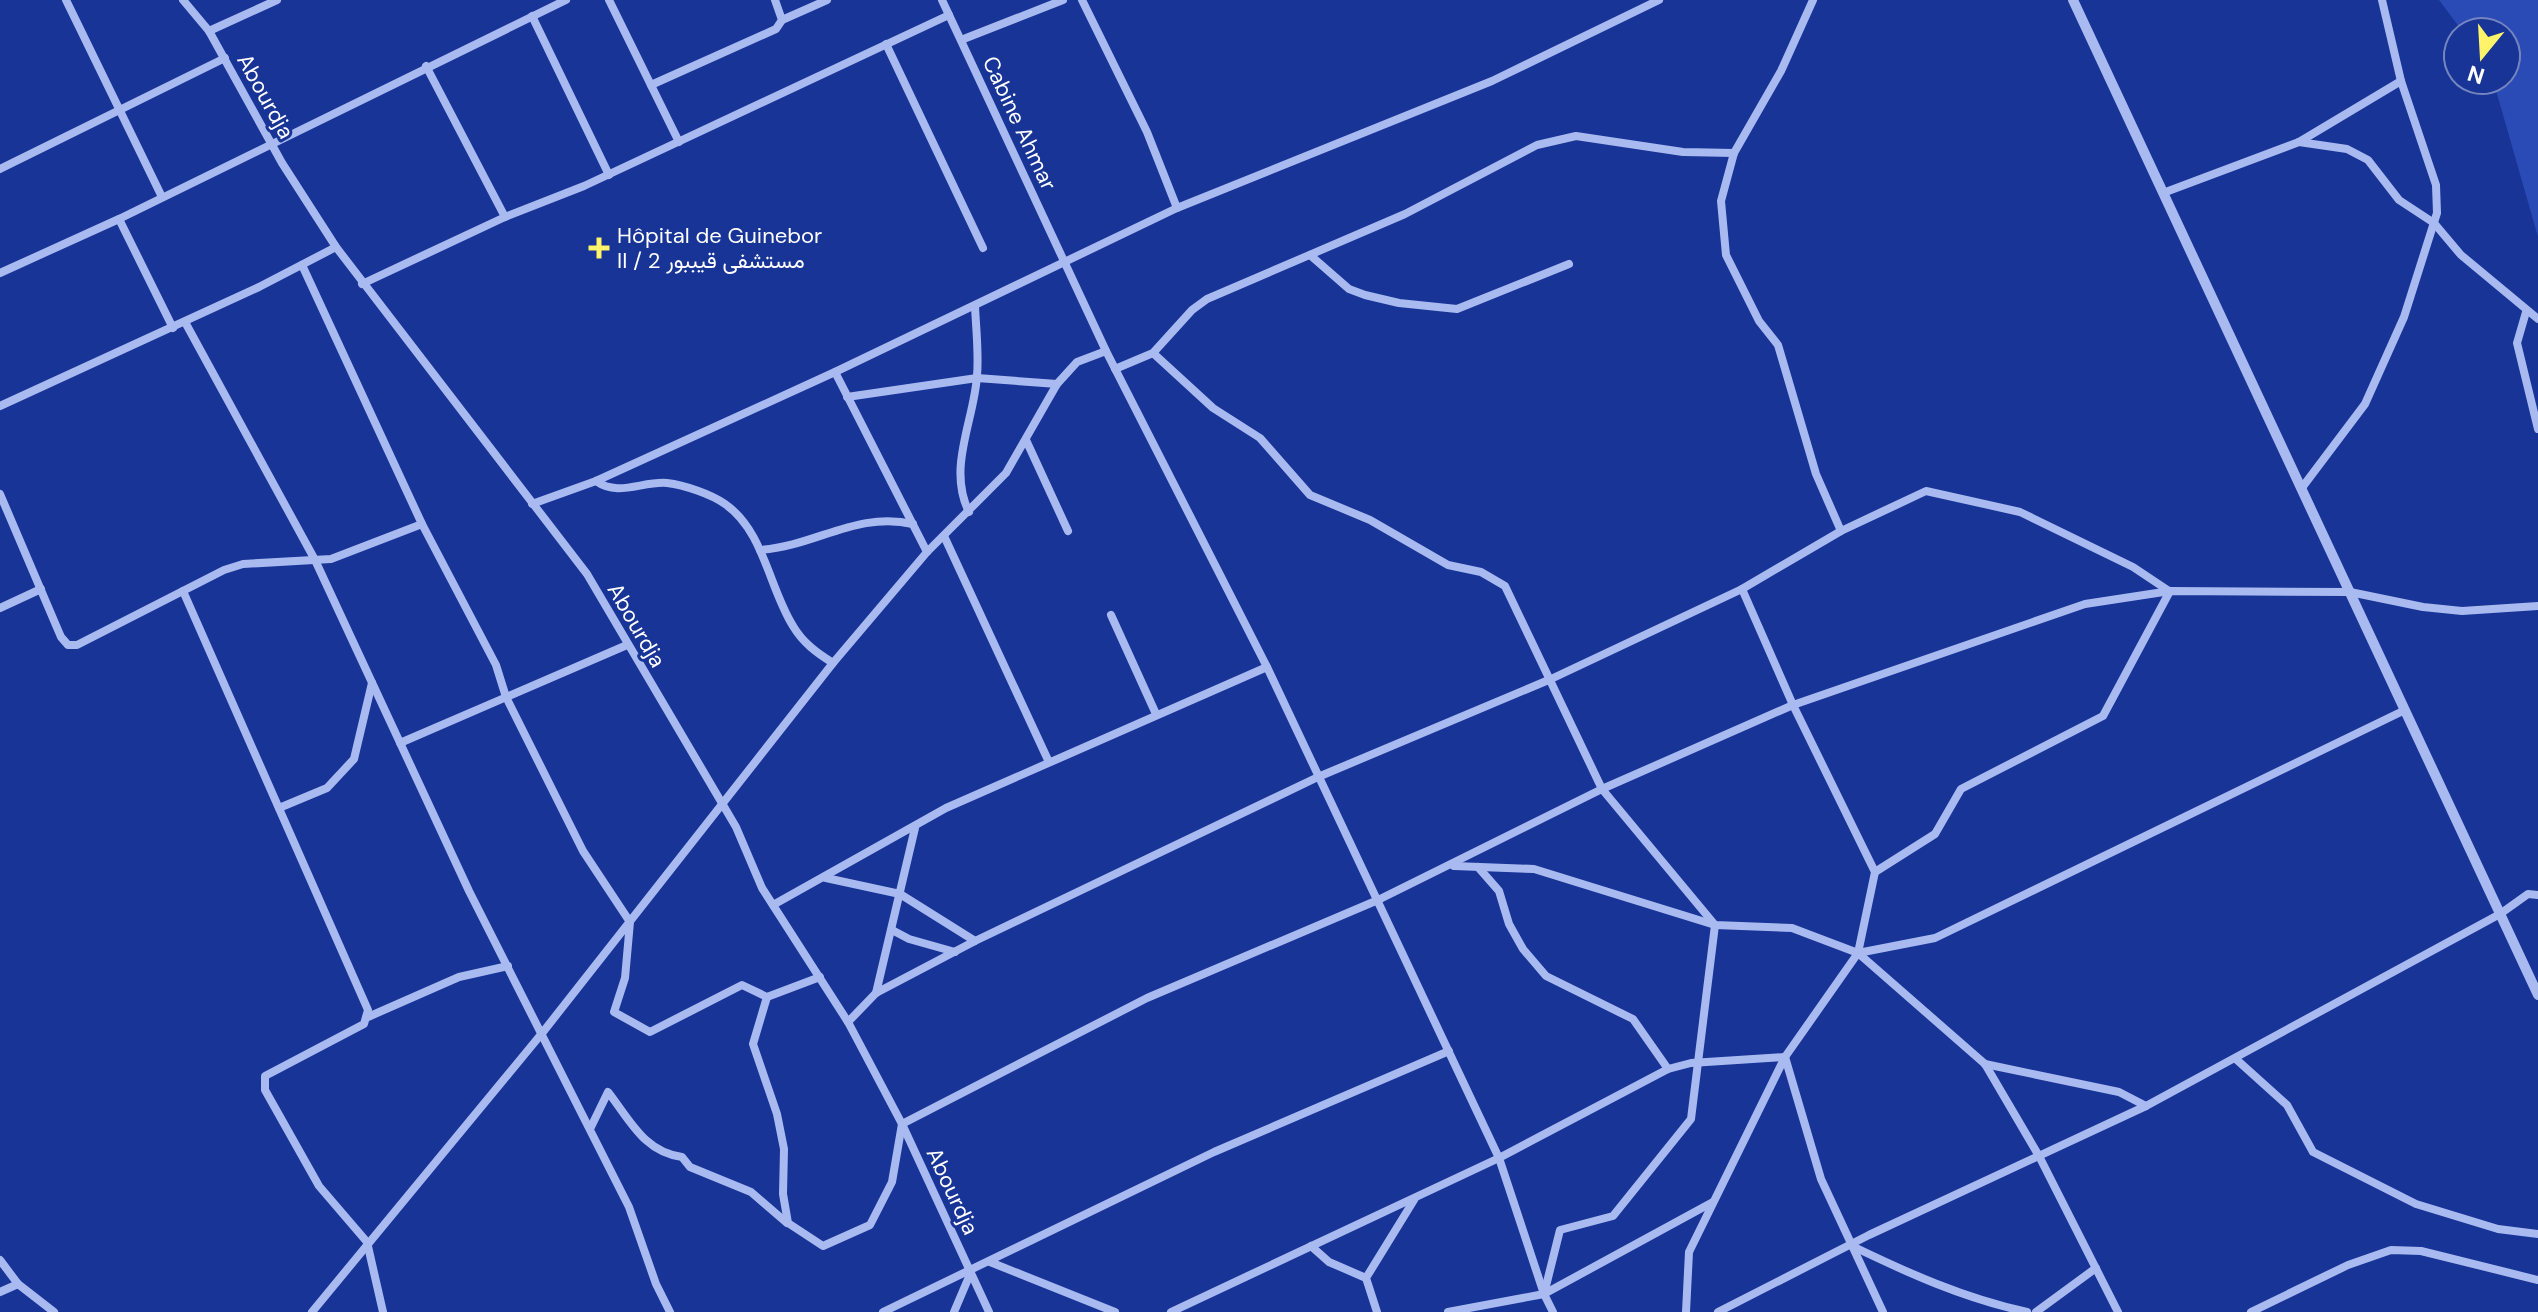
<svg xmlns="http://www.w3.org/2000/svg" width="2538" height="1312" font-family="'DM Sans',Vazirmatn,sans-serif">
<style>
.green{fill:#2a4bb5}
.lines{fill:none;stroke-linecap:round;stroke-linejoin:round}
.minor{stroke:#a9baf1;stroke-width:8}
.tertiary{stroke:#a9baf1;stroke-width:10}
.poi-dot{fill:#fff369;stroke:#173496;stroke-width:3}
.labels{text-anchor:middle;stroke-width:6;stroke-linejoin:round;paint-order:stroke}
.street-label{font-size:22px;fill:#fff;stroke:#173496}
.poi-label{font-size:22px;fill:#fff;stroke:#173496;text-anchor:start}
</style>
<rect width="100%" height="100%" fill="#173496"/>
<polygon class="green" points="2439,0 2538,0 2538,237 2493,80 2506,80 2506,32 2463,32"/>
<g class="lines">
<g class="minor">
<polyline points="66,0 162,197"/>
<polyline points="183,0 209,31 282,163 336,247 587,574 736,827 762,888 848,1022 902,1124 989,1312"/>
<polyline points="609,0 679,142"/>
<polyline points="942,0 1106,351 1267,667 1499,1158 1544,1294"/>
<polyline points="1082,0 1147,132 1177,208"/>
<polyline points="1813,0 1781,71 1734,153 1721,201 1726,255 1759,321 1778,345 1816,474 1841,531"/>
<polyline points="532,16 609,175"/>
<polyline points="782,20 827,0"/>
<polyline points="209,31 277,0"/>
<polyline points="961,40 1063,0"/>
<polyline points="886,44 983,248"/>
<polyline points="426,66 505,217"/>
<polyline points="651,85 776,29 782,20 775,0"/>
<polyline points="2299,142 2347,149 2368,160 2399,200 2434,223 2461,255 2538,319"/>
<polyline points="0,169 225,58"/>
<polyline points="2163,193 2299,142 2401,81"/>
<polyline points="119,219 173,328"/>
<polyline points="1310,255 1349,289 1365,295 1399,303 1457,309 1569,264"/>
<polyline points="0,273 119,219 566,0"/>
<polyline points="362,284 505,217 584,186 949,15"/>
<polyline points="2526,312 2517,343 2538,429"/>
<polyline points="185,322 315,560 469,891 629,1207 656,1284 670,1312"/>
<polyline points="1153,353 1213,408 1260,438 1310,495 1370,520 1448,565 1481,572 1505,586 1602,789 1715,925 1691,1119 1613,1216 1560,1230 1544,1294 1553,1312"/>
<polyline points="1115,369 1153,353 1192,310 1207,299 1405,214 1537,145 1576,136 1683,152 1734,153"/>
<polyline points="835,372 927,552"/>
<polyline points="847,397 977,378 1057,384"/>
<polyline points="0,406 259,287 336,247"/>
<polyline points="1026,440 1068,531"/>
<path d="M596,481C618,497 642,481 667,483C684,485 711,494 725,504C764,531 769,588 793,626C803,643 817,653 833,663"/>
<polyline points="2301,489 2365,404 2404,317 2437,213 2436,185 2401,81 2382,0"/>
<polyline points="0,494 61,637 68,645 77,645 224,570 243,564 331,559 422,524 302,265"/>
<polyline points="532,504 596,481 835,372 1177,208 1492,81 1659,0"/>
<path d="M969,512C947,468 974,421 977,376C979,353 976,329 975,306"/>
<polyline points="422,524 496,665 506,697 583,851 630,922 625,978 614,1012 650,1032 742,985 767,997 753,1044 777,1114 784,1149 783,1194 788,1223 823,1246 870,1225 892,1182 902,1124 1147,998 1378,900 1602,789 1793,705 2085,604 2170,591 2350,592 2423,607 2462,611 2538,606"/>
<polyline points="944,536 1048,760"/>
<path d="M760,550C816,546 857,511 913,524"/>
<polyline points="183,591 368,1010 364,1024 265,1076 265,1090 319,1186 367,1242 383,1312"/>
<polyline points="0,608 41,589"/>
<polyline points="1111,615 1156,714"/>
<polyline points="400,743 627,645"/>
<polyline points="279,808 327,788 354,759 372,683"/>
<polyline points="1454,866 1534,869 1715,925 1792,928 1858,953 1985,1064 2039,1156 2118,1312"/>
<polyline points="1478,867 1499,891 1509,924 1523,949 1546,976 1633,1019 1668,1069"/>
<polyline points="1875,872 1935,834 1961,789 2103,716 2170,591"/>
<polyline points="826,878 900,894 975,941"/>
<polyline points="773,905 946,808 1267,667"/>
<polyline points="892,930 909,939 955,952"/>
<polyline points="1858,953 1935,938 2405,710"/>
<polyline points="876,993 915,828"/>
<polyline points="767,997 820,977"/>
<polyline points="368,1017 459,977 508,966"/>
<polyline points="848,1022 876,993 975,941 1318,777 1551,679 1742,589 1841,531 1926,491 2020,512 2133,567 2169,591"/>
<polyline points="2237,1060 2287,1105 2313,1152 2416,1204 2498,1229 2538,1234"/>
<polyline points="1985,1064 2119,1092 2146,1106"/>
<path d="M591,1127L608,1092C630,1120 644,1152 682,1157L690,1167L751,1192L787,1223"/>
<path d="M1850,1245C1908,1273 1963,1298 2027,1312"/>
<polyline points="1311,1246 1329,1262 1366,1278"/>
<polyline points="0,1260 18,1284 54,1312"/>
<polyline points="990,1262 1115,1312"/>
<polyline points="0,1292 18,1284"/>
<polyline points="312,1312 543,1032 833,663 927,552 1006,473 1057,384 1077,362 1106,351"/>
<polyline points="883,1312 1214,1152 1449,1051"/>
<polyline points="954,1312 971,1272"/>
<polyline points="1171,1312 1499,1158 1668,1069 1691,1063 1785,1057 1821,1179 1883,1312"/>
<polyline points="1377,1312 1366,1278 1414,1200"/>
<polyline points="1448,1312 1544,1294 1713,1202"/>
<polyline points="1686,1312 1689,1252 1785,1057 1858,953 1875,872 1793,705 1742,589"/>
<polyline points="1718,1312 1869,1235 2146,1106 2500,914 2528,894 2538,895"/>
<polyline points="2036,1312 2096,1268"/>
<polyline points="2251,1312 2348,1265 2391,1250 2421,1251 2538,1280"/>
</g>
<polyline class="tertiary" points="2073,0 2538,995"/>
</g>
<path class="poi-dot" d="M595 236h8v8h8v8h-8v8h-8v-8h-8v-8h8z"/>
<g class="labels">
<g class="street-label">
<text transform="translate(266 96) rotate(61)" y="8">Abourdja</text>
<text transform="translate(1020 123) rotate(65)" y="8">Cabine Ahmar</text>
<text transform="translate(637 625) rotate(60)" y="8">Abourdja</text>
<text transform="translate(953 1191) rotate(65)" y="8">Abourdja</text>
</g>
<g class="poi-label">
<text x="617" y="243">Hôpital de Guinebor<tspan x="617" dy="25">II / مستشفى قيببور 2</tspan></text>
</g>
</g>
<g transform="translate(2482 56) rotate(198)"><circle r="38" fill="#173496" stroke="#7485c0" stroke-width="2"/>
<path d="M0-6L14 30L0 20L-14 30Z" fill="#fff369"/>
<text y="-12" font-size="22" font-weight="bold" text-anchor="middle" fill="#ffffff">N</text>
</g>
</svg>
